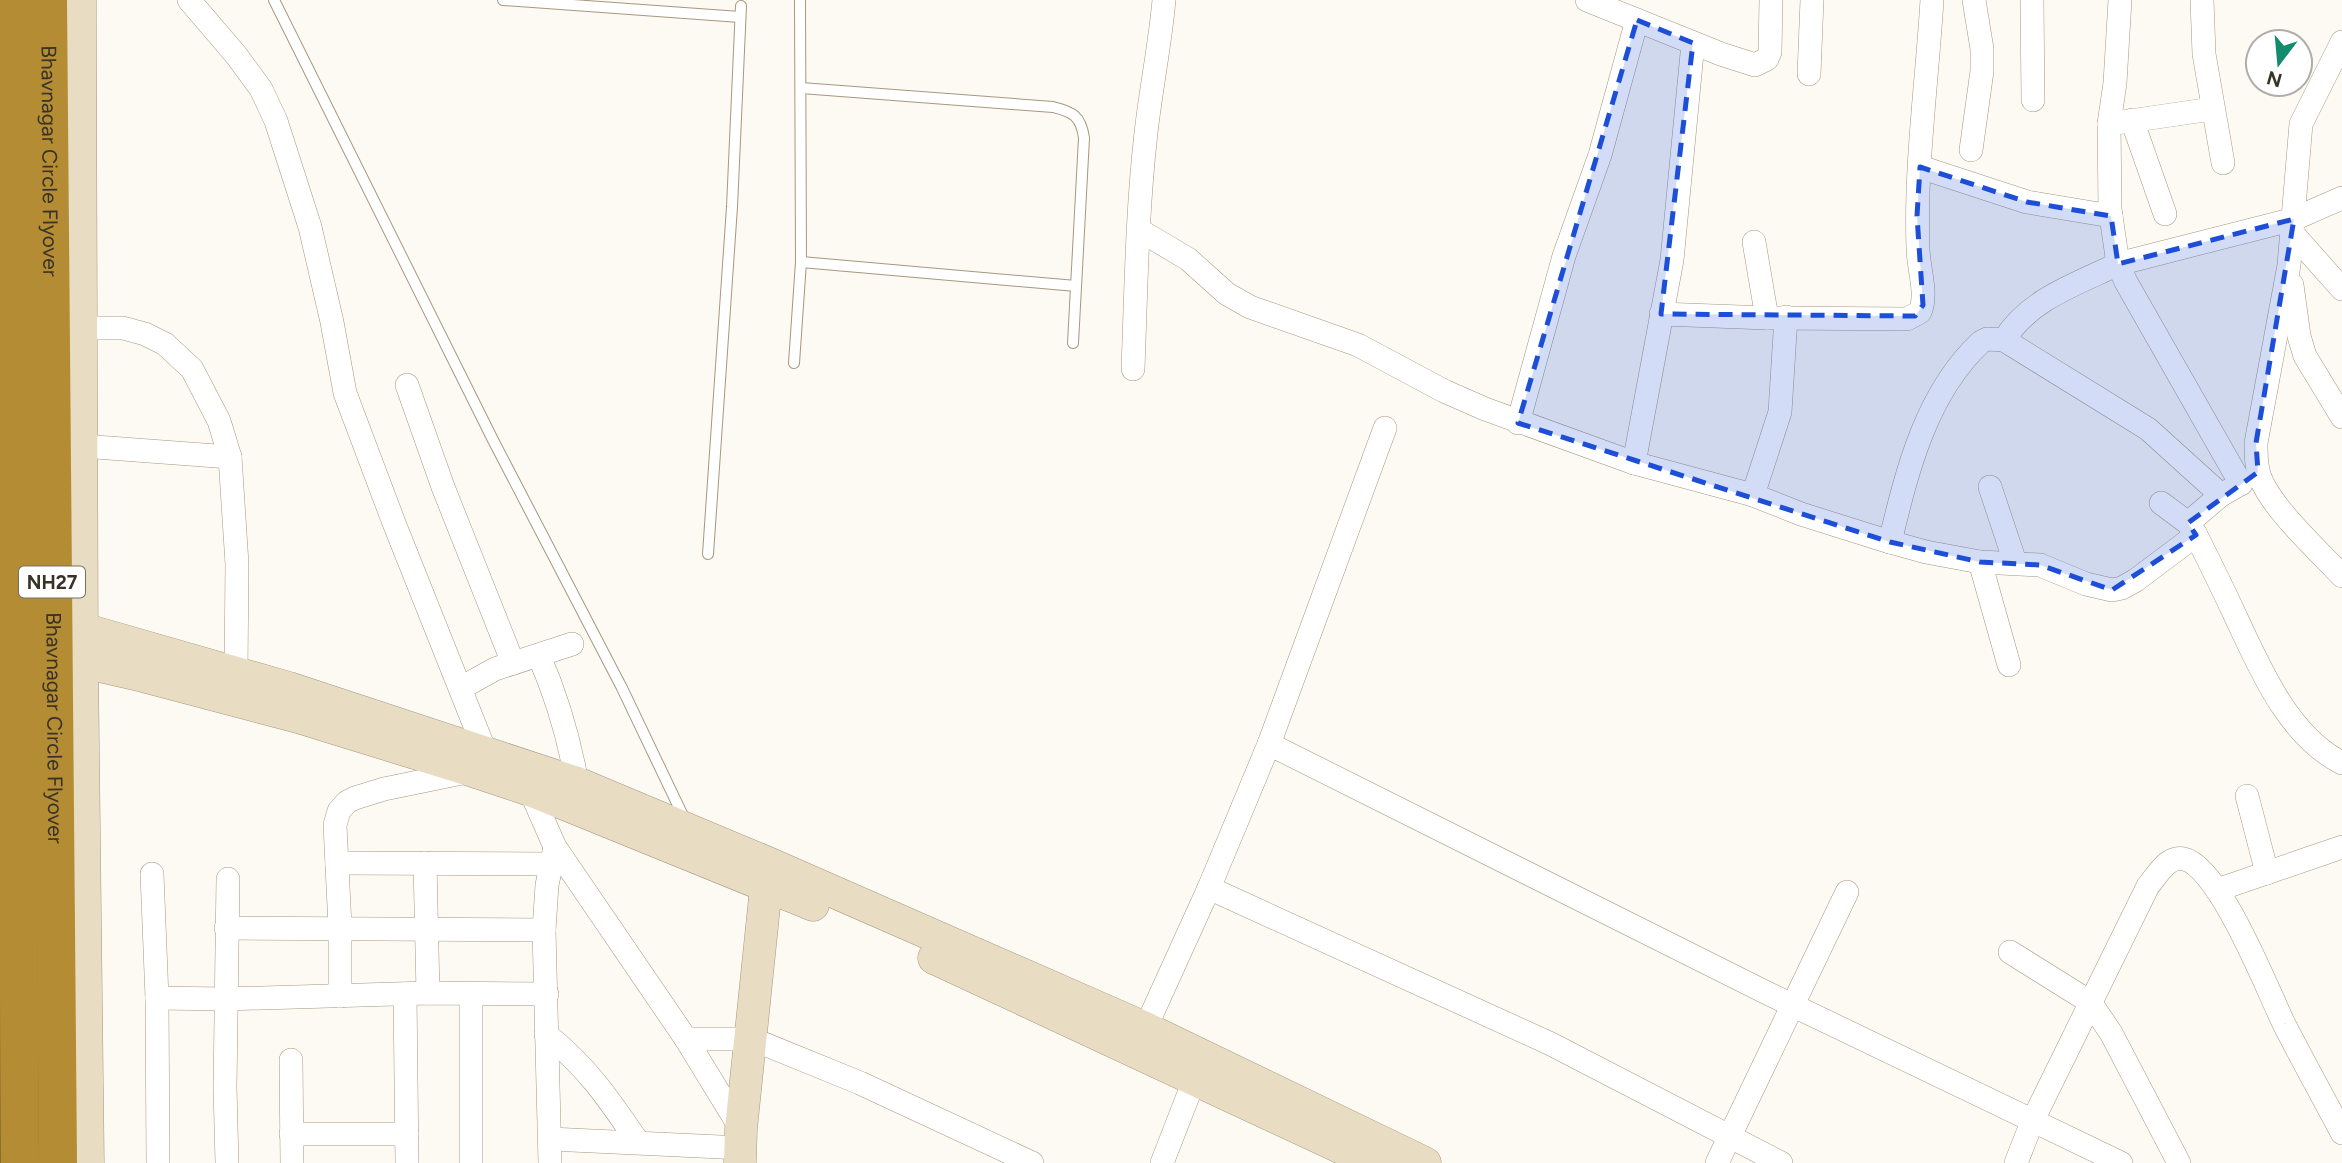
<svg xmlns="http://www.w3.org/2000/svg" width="2342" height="1163" font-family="Figtree,sans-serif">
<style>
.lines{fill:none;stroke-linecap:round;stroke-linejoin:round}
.lane-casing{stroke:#a7977e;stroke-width:12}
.street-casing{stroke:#a7977e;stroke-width:24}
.secondary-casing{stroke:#a7977e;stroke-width:33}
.highway-casing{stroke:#896c2f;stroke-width:40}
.lane{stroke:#fff;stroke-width:10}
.street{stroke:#fff;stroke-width:23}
.secondary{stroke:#e8dcc2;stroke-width:32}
.highway{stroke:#b48c34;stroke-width:38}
.marked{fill:#1d4ed8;fill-opacity:0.2;stroke:#1d4ed8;stroke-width:5;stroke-dasharray:14 9;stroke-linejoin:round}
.labels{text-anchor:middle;stroke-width:7;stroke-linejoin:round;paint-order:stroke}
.shield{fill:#fff;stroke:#747068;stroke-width:2}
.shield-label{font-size:19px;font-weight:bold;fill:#383227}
.street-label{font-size:21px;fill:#383227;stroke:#fff}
</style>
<rect width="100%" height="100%" fill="#fdfaf4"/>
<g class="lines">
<defs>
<g id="lane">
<polyline points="274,0 493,440 622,688 685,820"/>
<polyline points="503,0 740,17"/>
<path d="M801,88L1053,107C1073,112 1081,116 1084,138L1073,343"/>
<polyline points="801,262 1076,286"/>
<polyline points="794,363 801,262 800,0"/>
<polyline points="708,554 732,207 741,6"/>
</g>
<g id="street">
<polyline points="189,0 236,55 261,89 276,121 310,227 332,322 345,393 394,523 485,751"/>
<polyline points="1587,0 1721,54 1755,65 1767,59 1770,52 1771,0"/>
<polyline points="2032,0 2033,100"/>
<polyline points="2202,0 2204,54 2223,163"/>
<path d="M2342,42L2301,124L2289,265L2256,443C2256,452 2256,462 2258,470C2264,502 2320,552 2342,576"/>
<polyline points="1809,74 1812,0"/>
<polyline points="2212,109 2109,124 2110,209 2118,264 2294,219 2342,198"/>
<polyline points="2132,120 2165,214"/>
<polyline points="2109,124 2115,83 2120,0"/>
<polyline points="1971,150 1982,71 1982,49 1974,0"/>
<polyline points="1920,167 2027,202 2111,216"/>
<polyline points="1139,230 1188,259 1227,294 1250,307 1358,345 1444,391 1485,409 1634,463 1753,495 1801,514 1890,542 1926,552 1980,562 2040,565 2086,584 2112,590 2122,588 2136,580 2196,535"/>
<polyline points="2293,234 2342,289"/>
<polyline points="2292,285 2299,336 2305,356 2342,417"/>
<polyline points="1661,314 1767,318 1754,242"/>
<path d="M1767,318L1907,319L1920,312C1928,294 1918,267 1918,248C1915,167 1927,82 1932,0"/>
<polyline points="82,328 123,328 145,334 165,344 192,369 219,421 230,457 237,564 236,673"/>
<path d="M1133,369C1136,290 1137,211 1146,133C1151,88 1160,45 1164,0"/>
<polyline points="407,385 443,487 513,663"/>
<polyline points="1518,423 1564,256 1600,155 1637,20"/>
<polyline points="82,446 230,457"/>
<polyline points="1634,463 1672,260 1693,43"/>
<polyline points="1990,487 2015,562"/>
<polyline points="1753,495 1780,412 1786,317"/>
<path d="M2221,495L2148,429L2004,340C2029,299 2077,284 2118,264L2126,282L2241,484"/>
<path d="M2161,503L2188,523L2196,535C2209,561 2222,587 2234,613C2259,666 2287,735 2342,763"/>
<polyline points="2188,523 2221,495 2235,487"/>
<path d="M1890,542C1907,471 1926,393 1981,342L1987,339L2004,340"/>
<polyline points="1980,562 2009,665"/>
<path d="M539,656C557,697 569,738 577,783"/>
<polyline points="461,688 495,669 572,644"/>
<polyline points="1269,744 1767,993 2121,1163"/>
<polyline points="530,790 555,847 686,1039 741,1129"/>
<polyline points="2247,796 2267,873"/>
<polyline points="337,863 550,864"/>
<polyline points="425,863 428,993"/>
<polyline points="152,874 157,998 158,1163"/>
<polyline points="1209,888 1551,1044 1781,1163"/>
<polyline points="2217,890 2342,847"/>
<polyline points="226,928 544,930"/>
<polyline points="2010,952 2090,1002 2111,1033 2179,1163"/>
<polyline points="405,994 407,1163"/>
<polyline points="340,996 340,927 335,825 339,811 347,802 355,798 384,789 467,772"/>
<polyline points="157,998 225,999 428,993 547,994"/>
<path d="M546,1034C588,1068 608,1098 638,1142"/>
<polyline points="686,1039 752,1039 860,1083 1032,1163"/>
<polyline points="1140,1040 1209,888 1269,744 1385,428"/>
<polyline points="291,1060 292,1163"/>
<polyline points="291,1134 407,1134"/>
<polyline points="550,1139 742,1148"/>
<polyline points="227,1163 225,1088 228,879"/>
<polyline points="471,1163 471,994"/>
<polyline points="550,1163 544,930 547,885 555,847"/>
<polyline points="1162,1163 1200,1065"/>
<polyline points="1717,1163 1847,892"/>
<path d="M2016,1163L2032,1122L2148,886C2157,876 2167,855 2184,859C2219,866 2268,991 2284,1024C2303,1061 2323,1097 2342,1133"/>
</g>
<g id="secondary">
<polyline points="80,0 82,662 88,1163"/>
<polyline points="83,629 289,688 577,783 768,863 1145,1028 1425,1163"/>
<polyline points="82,662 143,676 298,717 473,771 530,790 813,905"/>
<polyline points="934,958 1374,1163"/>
<polyline points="740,1163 741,1129 768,868"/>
</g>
<g id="highway">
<polyline points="13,0 20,1163"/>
<path id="s1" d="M48,0L58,1163"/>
</g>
</defs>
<use href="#lane" class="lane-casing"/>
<use href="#street" class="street-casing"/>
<use href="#secondary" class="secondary-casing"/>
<use href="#highway" class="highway-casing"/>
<use href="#lane" class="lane"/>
<use href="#street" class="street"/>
<use href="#secondary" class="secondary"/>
<use href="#highway" class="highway"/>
</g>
<path class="marked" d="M1637,20L1693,43L1661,314L1915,316L1923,305L1917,216L1920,167L2027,202L2111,216L2118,264L2294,219L2256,443L2258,472L2188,523L2196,535L2112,590L2040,565L1980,562L1890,542L1518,423Z"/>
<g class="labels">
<rect class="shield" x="19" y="566.5" width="66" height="31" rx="5"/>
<g class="shield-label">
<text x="52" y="589">NH27</text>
</g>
<g class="street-label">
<text dy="7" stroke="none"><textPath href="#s1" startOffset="161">Bhavnagar Circle Flyover</textPath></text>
<text dy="7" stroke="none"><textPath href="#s1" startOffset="728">Bhavnagar Circle Flyover</textPath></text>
</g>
</g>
<g transform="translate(2279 63) rotate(196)"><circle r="33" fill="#ffffff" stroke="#afada9" stroke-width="2"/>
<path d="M0-5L12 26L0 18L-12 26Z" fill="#138b6d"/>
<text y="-10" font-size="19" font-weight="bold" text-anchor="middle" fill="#383227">N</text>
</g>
</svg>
